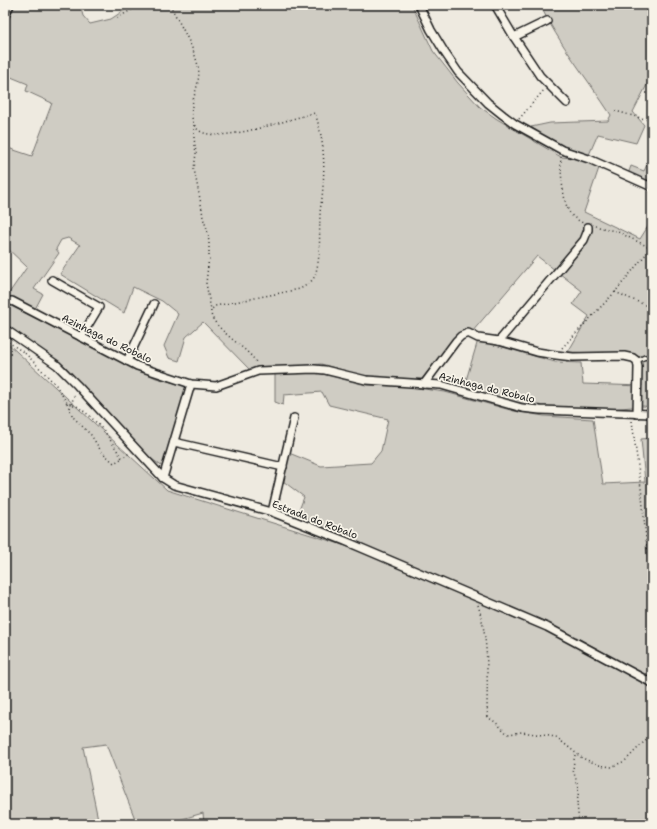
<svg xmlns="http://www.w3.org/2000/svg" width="657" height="829" font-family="'Shantell Sans',sans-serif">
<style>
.green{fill:#cfccc3;stroke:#767470}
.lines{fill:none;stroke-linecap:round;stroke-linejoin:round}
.service-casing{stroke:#1c1c1c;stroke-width:6}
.minor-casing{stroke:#1c1c1c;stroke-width:10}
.path{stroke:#1c1c1c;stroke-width:1.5;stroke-dasharray:1 3;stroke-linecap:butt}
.service{stroke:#f7f3e8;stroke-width:3.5}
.minor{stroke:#f7f3e8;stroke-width:7}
.labels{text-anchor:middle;stroke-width:3.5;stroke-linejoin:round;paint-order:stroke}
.street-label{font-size:10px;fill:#1c1c1c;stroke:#f7f3e8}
</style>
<rect width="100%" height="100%" fill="#eeeae0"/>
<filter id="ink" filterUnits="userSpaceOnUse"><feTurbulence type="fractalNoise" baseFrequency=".025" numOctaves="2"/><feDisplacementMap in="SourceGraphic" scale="8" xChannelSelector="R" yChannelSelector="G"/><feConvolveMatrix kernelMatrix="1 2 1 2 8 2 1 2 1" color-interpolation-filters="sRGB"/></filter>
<g filter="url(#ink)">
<g class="green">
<polygon points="15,5 80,5 83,16 90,24 111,19 132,5 412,5 433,51 458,83 480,107 497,119 561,157 583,159 599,168 584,212 640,239 652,220 652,407 643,406 609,409 538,406 509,401 464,387 478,340 555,362 581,363 583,384 642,386 641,367 636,358 618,354 568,352 589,316 573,304 582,291 537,256 472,332 444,351 421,380 364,376 321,364 250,370 203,322 186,337 179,361 169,358 164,346 178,314 162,301 133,287 124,313 60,274 80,245 68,238 61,240 56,249 59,253 34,289 43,294 35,309 5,299 27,267 5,246 5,147 32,156 52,103 26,91 28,84 11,77 5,87 5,27"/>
<path d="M540,5H652V75L633,112L644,125L636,143L598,134L588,157L557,145L531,127L550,123L608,121L611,115C587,78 559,44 540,5Z"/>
<polygon points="652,154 652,185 628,174 631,166 644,171"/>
<polygon points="11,306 156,378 187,386 164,468 140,450 65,366 5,324 5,307"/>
<polygon points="5,341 167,490 340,544 485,598 393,557 331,533 298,513 304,497 283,481 289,453 321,466 371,463 381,451 388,419 329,405 322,392 284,395 283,405 275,402 275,373 314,372 366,385 403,386 445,392 514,411 544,416 593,419 603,484 645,482 641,439 652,438 652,547 646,545 652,595 652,679 576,637 652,682 652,824 204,824 203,813 165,824 137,824 106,744 83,747 99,824 5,824"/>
</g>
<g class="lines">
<defs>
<polyline id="service" points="637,361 645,357 652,358"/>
<g id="minor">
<polyline points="419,5 431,30 445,53 458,72 488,103 503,115 515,124 562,150 589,159 652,187"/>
<polyline points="495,5 514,37 540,76 567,103"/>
<polyline points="5,15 10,5"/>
<polyline points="514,37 547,21"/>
<polyline points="52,280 99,307 81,337"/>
<polyline points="5,302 12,301 137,366 191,384 216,386 258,371 314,369 325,370 366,380 441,385 522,408 540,410 652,414"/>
<polyline points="5,329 57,365 77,385 163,478 174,485 272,512 345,541 547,627 652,683"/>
<polyline points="499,341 584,240 588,230 588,227"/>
<polyline points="127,361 154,304"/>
<polyline points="424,384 456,341 461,336 468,333 478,338 499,341 537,352 556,355 573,357 624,356 633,358 637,361 638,367 637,414"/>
<polyline points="174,442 283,467"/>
<polyline points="163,478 191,384"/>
<polyline points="272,512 294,418"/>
</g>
</defs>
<use href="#service" class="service-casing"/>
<use href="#minor" class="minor-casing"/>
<g class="path">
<path d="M170,5C179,23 194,47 198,66C202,84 189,100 192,117C193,125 197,131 204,133C229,141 288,119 315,113C325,143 325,167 322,198C321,204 320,210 320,216C319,234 321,254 316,272C314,281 308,284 300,289L215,306L211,310C208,327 251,349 257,364"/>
<polyline points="117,18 140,5"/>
<polyline points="615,111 652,121"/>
<polyline points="519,119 544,90"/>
<polyline points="194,125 194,138 196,153 194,169 202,209 203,218 207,229 209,242 209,257 206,283 211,310"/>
<path d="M561,157C560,168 563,204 570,213C573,218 578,220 583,223"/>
<polyline points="595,226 618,232 651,248"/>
<polyline points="615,292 652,308"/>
<polyline points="5,340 26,354 56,385 67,403 77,406 90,416 105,432 122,458 131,452"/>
<polyline points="562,348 615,292 651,248 652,248"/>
<polyline points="67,403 73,417 91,435 101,451 114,463 121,459"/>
<polyline points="70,408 75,393"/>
<polyline points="632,421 642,496 646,539 652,575"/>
<polyline points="647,532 652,538"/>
<path d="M478,605C485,628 487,651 487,674C488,689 486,704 488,718C497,721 501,729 508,734L522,732L556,737L582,758L599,765L611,767L625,761L645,741L652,736"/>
<polyline points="575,755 574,760 573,770 579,789 577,803 579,824"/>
</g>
<use href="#service" class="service"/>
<use href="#minor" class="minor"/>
</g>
</g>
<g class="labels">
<g class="street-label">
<text transform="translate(107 338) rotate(26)" y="4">Azinhaga do Robalo</text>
<text transform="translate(487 387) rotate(14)" y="4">Azinhaga do Robalo</text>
<text transform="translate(315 519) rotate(21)" y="4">Estrada do Robalo</text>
</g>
</g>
<rect width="657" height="829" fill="none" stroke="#f7f3e8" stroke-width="20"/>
<rect x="10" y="10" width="637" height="809" fill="none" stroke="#1c1c1c" stroke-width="1.5" filter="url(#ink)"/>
</svg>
